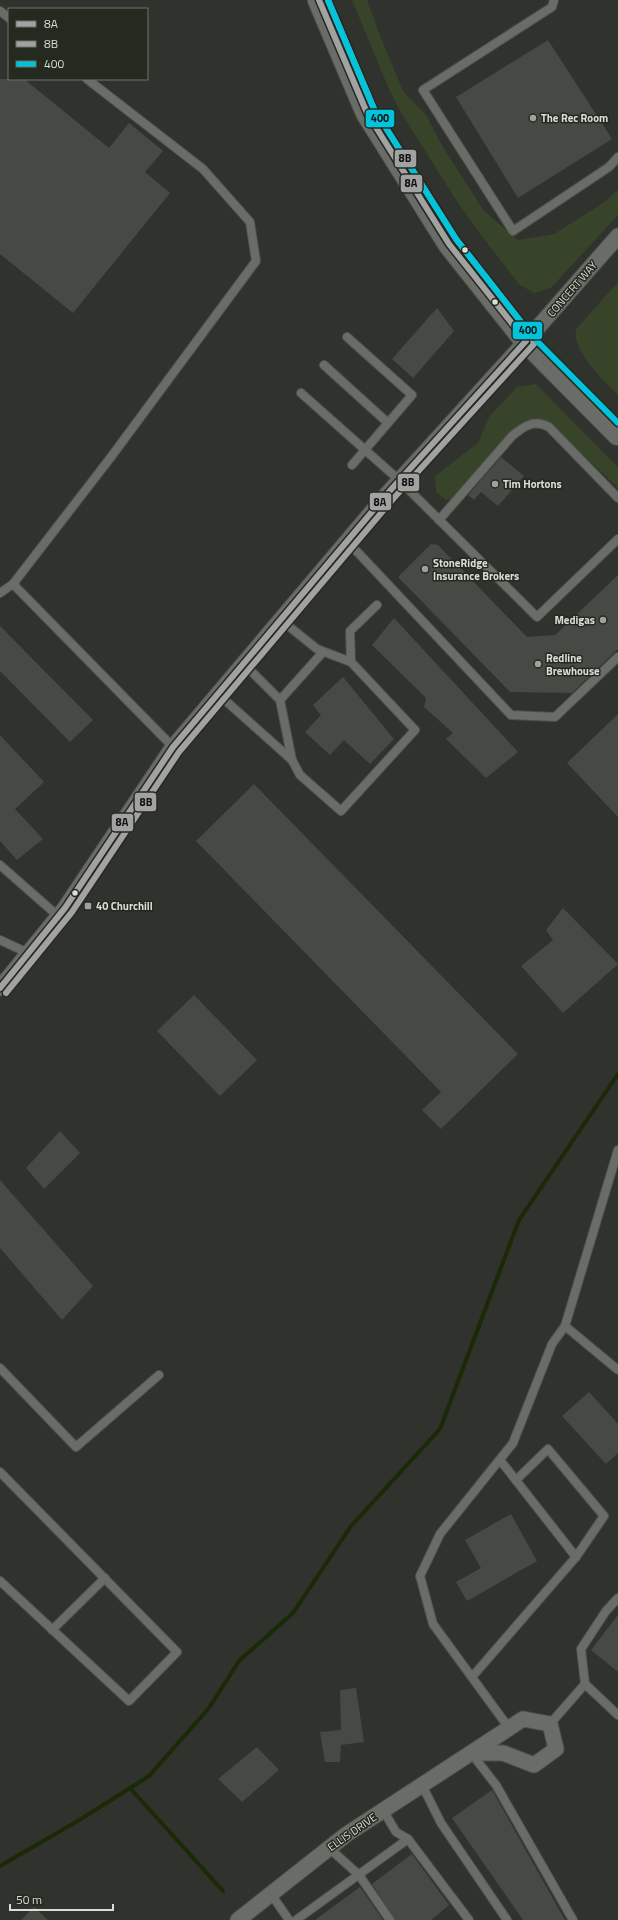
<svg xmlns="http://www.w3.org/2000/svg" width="618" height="1920" font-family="'Titillium Web',sans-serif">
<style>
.green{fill:#374429}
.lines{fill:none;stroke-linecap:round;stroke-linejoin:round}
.stream{stroke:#1a2906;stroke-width:4}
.building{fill:#464944}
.lane-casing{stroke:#4e514c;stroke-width:10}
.street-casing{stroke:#4e514c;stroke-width:17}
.secondary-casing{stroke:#4e514c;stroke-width:24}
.lane{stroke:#6a6c68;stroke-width:8}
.street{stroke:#6a6c68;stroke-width:15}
.secondary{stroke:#6a6c68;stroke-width:22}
.bus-1-casing{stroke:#252a21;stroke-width:9}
.bus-2-casing{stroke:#252a21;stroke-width:9}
.bus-3-casing{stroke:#252a21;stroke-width:9}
.bus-1{stroke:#a2a2a2;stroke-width:6}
.bus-2{stroke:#a2a2a2;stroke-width:6}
.bus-3{stroke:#00c4dc;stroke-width:6}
.poi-dot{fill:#9ea29c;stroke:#252a21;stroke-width:1.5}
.bus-dot{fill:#daded7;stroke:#252a21;stroke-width:1.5}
.labels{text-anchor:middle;stroke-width:3;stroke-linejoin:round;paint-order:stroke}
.poi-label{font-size:11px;font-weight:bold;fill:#daded7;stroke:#252a21;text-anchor:start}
.street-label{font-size:11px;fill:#daded7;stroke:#252a21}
.line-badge{stroke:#252a21;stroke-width:1.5}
.pale-badge-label{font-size:11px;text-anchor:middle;font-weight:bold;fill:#111}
</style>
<rect width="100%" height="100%" fill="#2f322d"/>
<g class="green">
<polygon points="352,0 367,0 379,33 403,91 426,115 443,147 484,211 518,240 554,234 603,203 618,190 618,215 551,288 534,293 520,285 487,243 458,203 400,111 388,87"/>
<path d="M618,282V395C604,381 571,350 576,329Z"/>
<polygon points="536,384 618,467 618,488 571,443 541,419 533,420 458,497 446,500 436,492 435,476 478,443 489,417 517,387"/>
</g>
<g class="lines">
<g class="stream">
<polyline points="130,1788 223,1891"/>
<polyline points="0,1866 81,1819 149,1776 209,1708 239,1661 293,1613 351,1526 440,1429 519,1220 618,1074"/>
</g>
</g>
<g class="building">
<polygon points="548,40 612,139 518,198 456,97"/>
<polygon points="0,79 24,79 109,148 129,123 163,151 145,172 170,193 73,313 0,254"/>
<polygon points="437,308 454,331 413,378 392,359"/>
<polygon points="501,457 524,476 498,506 481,492 474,500 468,495"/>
<polygon points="431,544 438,545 527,637 555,635 618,575 618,649 572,693 510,692 398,577"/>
<polygon points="394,618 518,752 486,778 446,739 453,733 424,707 426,698 372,645"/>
<polygon points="0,626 93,720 70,742 0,671"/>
<polygon points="343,677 394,739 370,764 344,740 330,755 305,732 321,715 313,705"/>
<polygon points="618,714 618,817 567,763"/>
<polygon points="0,735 44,782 15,809 43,839 17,860 0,841"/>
<polygon points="254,784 518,1054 441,1129 422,1110 441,1092 196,841"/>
<polygon points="563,908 618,964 563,1013 521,966 553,940 546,930"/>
<polygon points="194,995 257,1060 220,1096 157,1031"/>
<polygon points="60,1131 80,1153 44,1189 26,1168"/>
<polygon points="0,1180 93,1286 62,1320 0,1248"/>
<polygon points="589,1392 618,1424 618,1453 606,1464 562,1416"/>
<polygon points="511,1514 537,1561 467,1601 456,1582 481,1568 465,1540"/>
<polygon points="618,1615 618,1672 591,1650"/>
<polygon points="356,1688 364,1742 341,1745 340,1762 325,1762 320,1732 341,1730 340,1690"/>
<polygon points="257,1747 279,1770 242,1802 218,1779"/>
<polygon points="492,1790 565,1920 523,1920 452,1818"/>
<polygon points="412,1854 449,1905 431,1920 395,1920 372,1884"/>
<polygon points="360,1887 383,1920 315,1920"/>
<polygon points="34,1907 48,1920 21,1920"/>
</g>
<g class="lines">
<defs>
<g id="lane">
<polyline points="554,0 552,7 423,90 513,231 609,167 618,157"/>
<polyline points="0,11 9,18"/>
<polyline points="347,337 412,395 352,465"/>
<polyline points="324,365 388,423"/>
<polyline points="301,393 399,480 537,617 618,539"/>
<path d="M439,520L512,436C524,426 534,419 549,427L618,498"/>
<polyline points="347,541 511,715 555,717 618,657"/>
<polyline points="13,584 173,747"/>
<polyline points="0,593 13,584 111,457 256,261 250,222 203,169 87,79"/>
<polyline points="351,662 350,631 377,605"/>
<polyline points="244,664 280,700 292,760 300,775 341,811 415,730 351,662 317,649 281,620"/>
<polyline points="218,694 292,760"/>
<polyline points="280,700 323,652"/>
<polyline points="0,865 58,916"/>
<polyline points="0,940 28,953"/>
<polyline points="618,1150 565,1326 618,1370"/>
<polyline points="0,1368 76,1447 159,1375"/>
<polyline points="0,1472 177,1652 129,1701 0,1581"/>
<polyline points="516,1480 548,1449 604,1516 576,1557"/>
<polyline points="52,1630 105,1578"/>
<polyline points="472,1677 576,1557 500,1460"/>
<polyline points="585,1684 581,1649 606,1611 618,1598"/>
<polyline points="550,1724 585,1684 618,1715"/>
<polyline points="509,1728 433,1624 420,1576 440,1534 513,1443 552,1344 565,1326"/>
<polyline points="471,1753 496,1785 573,1920"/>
<polyline points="422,1785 441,1823 507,1920"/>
<polyline points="383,1810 396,1832 408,1839 469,1920"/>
<polyline points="329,1848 359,1875 390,1920"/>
<polyline points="271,1894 289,1920"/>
<polyline points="296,1920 408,1839"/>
</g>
<g id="street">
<polyline points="0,988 65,908 173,747 387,494 526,341 618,236"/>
<polyline points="238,1920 347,1834 523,1719 550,1724 556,1749 534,1765 503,1753 471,1753"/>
</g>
<polyline id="secondary" points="319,0 367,113 449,244 526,341 618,434"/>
</defs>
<use href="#lane" class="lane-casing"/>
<use href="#street" class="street-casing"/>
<use href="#secondary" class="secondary-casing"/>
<use href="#lane" class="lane"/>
<use href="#street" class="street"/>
<use href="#secondary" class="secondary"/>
<defs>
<polyline id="bus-1" points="0,988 65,908 173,747 387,494 526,341 449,244 367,113 319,0"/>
<polyline id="bus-2" points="6,993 72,912 179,752 393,499 534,344 532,336 456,239 374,109 328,0"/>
<polyline id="bus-3" points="328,0 374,109 456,239 532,336 618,423"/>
</defs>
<use href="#bus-1" class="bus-1-casing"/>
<use href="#bus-2" class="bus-2-casing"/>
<use href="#bus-3" class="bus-3-casing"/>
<use href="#bus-1" class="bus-1"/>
<use href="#bus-2" class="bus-2"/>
<use href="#bus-3" class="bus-3"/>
</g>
<g class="poi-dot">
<circle cx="533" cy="118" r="4"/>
<circle cx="495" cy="484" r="4"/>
<circle cx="425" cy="569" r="4"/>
<circle cx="603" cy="620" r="4"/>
<circle cx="538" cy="664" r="4"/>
<rect x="84" y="902" width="8" height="8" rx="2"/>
</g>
<g class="bus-dot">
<circle cx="465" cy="250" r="3.5"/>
<circle cx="495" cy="302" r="3.5"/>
<circle cx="75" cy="893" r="3.5"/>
</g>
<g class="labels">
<g class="poi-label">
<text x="541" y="122">The Rec Room</text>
<text x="503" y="488">Tim Hortons</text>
<text x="433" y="567">StoneRidge<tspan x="433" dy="13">Insurance Brokers</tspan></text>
<text x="595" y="624" text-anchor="end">Medigas</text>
<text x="546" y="662">Redline<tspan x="546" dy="13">Brewhouse</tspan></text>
<text x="96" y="910">40 Churchill</text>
</g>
<g class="street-label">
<text transform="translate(572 289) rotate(-49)" y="4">CONCERT WAY</text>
<text transform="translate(352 1832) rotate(-35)" y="4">ELLIS DRIVE</text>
</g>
</g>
<g class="line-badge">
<rect x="365" y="109" width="30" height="19" rx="4" fill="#00c4dc"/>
<rect x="394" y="149" width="23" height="19" rx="4" fill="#a2a2a2"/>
<rect x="400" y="174" width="23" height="19" rx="4" fill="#a2a2a2"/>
<rect x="512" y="321" width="31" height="19" rx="4" fill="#00c4dc"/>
<rect x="397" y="473" width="23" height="19" rx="4" fill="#a2a2a2"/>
<rect x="369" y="492" width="23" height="19" rx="4" fill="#a2a2a2"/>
<rect x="134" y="792" width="23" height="20" rx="4" fill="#a2a2a2"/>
<rect x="111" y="813" width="23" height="19" rx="4" fill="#a2a2a2"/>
</g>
<g class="pale-badge-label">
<text x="380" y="122">400</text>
<text x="405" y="162">8B</text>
<text x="411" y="187">8A</text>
<text x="528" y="334">400</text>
<text x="408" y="486">8B</text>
<text x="380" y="506">8A</text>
<text x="146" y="806">8B</text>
<text x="122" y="826">8A</text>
</g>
<rect x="8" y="8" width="140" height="72" fill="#252a21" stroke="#6d726a"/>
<rect x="16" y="21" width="20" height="6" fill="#a2a2a2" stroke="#6d726a"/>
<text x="44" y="28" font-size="12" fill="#daded7">8A</text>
<rect x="16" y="41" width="20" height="6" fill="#a2a2a2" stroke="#6d726a"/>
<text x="44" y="48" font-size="12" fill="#daded7">8B</text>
<rect x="16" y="61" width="20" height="6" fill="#00c4dc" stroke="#6d726a"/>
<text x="44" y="68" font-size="12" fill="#daded7">400</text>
<path d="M10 1904v6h103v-6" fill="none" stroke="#daded7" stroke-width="2"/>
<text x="16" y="1904" font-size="12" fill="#daded7" stroke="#252a21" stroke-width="3" paint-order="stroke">50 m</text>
</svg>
